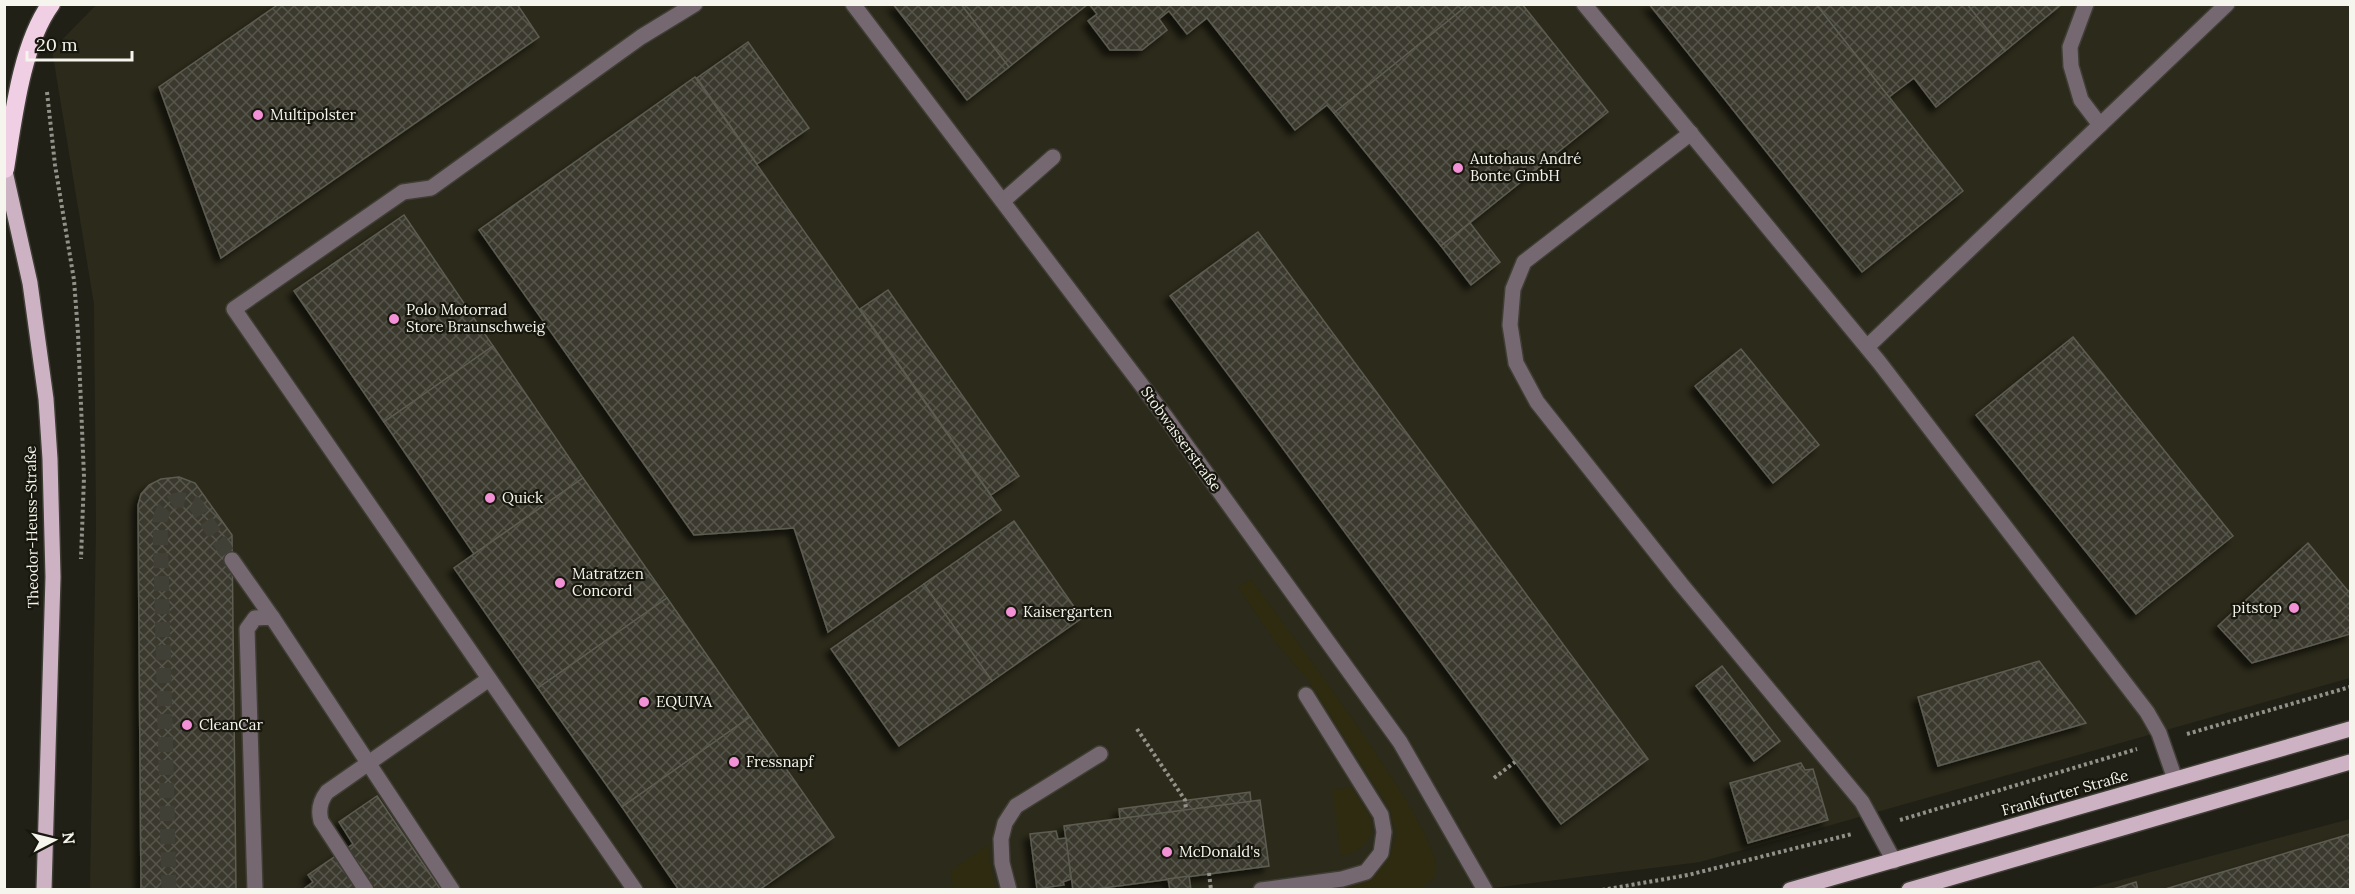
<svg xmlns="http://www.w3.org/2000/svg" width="2355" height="894" font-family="Lora,serif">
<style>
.built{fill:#2c2a1a}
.green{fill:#2e2b11}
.building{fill:url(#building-cross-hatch);stroke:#5d5c51;stroke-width:1.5;filter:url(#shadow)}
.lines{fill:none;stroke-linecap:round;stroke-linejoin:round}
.minor-tunnel{stroke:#414037;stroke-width:15;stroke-dasharray:15 8;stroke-linecap:butt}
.minor-casing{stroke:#3f3e35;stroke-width:18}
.major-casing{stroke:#3f3e35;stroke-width:18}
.highway-casing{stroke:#3f3e35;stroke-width:21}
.path{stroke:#93928a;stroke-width:4;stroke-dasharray:3 3;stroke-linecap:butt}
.minor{stroke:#756871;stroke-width:15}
.major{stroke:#cdb2c4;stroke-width:15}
.highway{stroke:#f0cfe5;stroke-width:18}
.poi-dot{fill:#f291d6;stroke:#18170e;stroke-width:2}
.labels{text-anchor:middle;stroke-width:4.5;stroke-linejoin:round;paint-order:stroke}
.poi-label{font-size:15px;fill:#f5f4ed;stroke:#18170e;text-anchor:start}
.street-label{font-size:15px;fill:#f5f4ed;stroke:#18170e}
</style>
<defs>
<pattern id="building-cross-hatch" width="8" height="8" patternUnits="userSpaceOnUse" patternTransform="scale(1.5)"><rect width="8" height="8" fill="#3a392e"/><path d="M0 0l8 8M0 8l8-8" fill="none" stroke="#57564d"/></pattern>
<filter id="shadow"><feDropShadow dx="-5.5" dy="5.5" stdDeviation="3" flood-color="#0009"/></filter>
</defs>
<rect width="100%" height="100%" fill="#212017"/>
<g class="built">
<polygon points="97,4 2350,5 2350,678 1700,862 1485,889 90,889 96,526 94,304 52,50"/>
<polygon points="2350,819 2350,889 2087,889"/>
</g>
<g class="green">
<path d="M1251,579C1282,622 1441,829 1436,870C1435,880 1427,884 1419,889H1310L1355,884L1375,873L1390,856L1396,835L1390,810L1307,679L1275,642L1238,587Z"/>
<path d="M1351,787C1357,797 1368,810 1371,820C1376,841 1359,852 1341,856L1332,790Z"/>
<polygon points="989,844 990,863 996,889 953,889 950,871"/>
</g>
<g class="building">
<polygon points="279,4 517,4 539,37 221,258 159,87"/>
<polygon points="893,4 961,4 1009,67 967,100"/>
<polygon points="961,4 1088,4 1009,67"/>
<polygon points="1089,4 1469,4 1334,113 1327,105 1295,130 1207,18 1187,34 1169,11 1159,19 1167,30 1142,50 1110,50 1088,21 1097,14"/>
<polygon points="1469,4 1522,4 1608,112 1441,246 1334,113"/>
<polygon points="1649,4 1816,4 1963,191 1862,272"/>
<polygon points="1816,4 1967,4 2005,51 1936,107 1914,78 1889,97"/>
<polygon points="1967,4 2062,4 2005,51"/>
<polygon points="748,42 809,128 757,164 697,78"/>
<polygon points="695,77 1001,510 828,632 794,528 694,535 479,230"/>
<polygon points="404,215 493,346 384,422 294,291"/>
<polygon points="1470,223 1500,262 1471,285 1441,246"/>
<polygon points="1258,232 1648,759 1561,824 1170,296"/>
<polygon points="888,290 1019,476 991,495 860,309"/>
<polygon points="2073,337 2233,536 2136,614 1976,415"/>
<polygon points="493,346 583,478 474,554 384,422"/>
<polygon points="1741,349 1819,445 1773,483 1695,386"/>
<polygon points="179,477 195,483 232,535 236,890 141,890 138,505 141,494 149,485 161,479"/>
<polygon points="583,478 667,598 538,688 454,568"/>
<polygon points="1014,521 1082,618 992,681 924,584"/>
<polygon points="2308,543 2348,591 2350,590 2350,634 2252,663 2218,626"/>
<polygon points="924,584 992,681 899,746 831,649"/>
<polygon points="667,598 750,717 622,807 538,688"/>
<polygon points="2039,661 2086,723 1938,766 1918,697"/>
<polygon points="1722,666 1780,741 1754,761 1696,686"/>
<polygon points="750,717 834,837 759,890 679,890 622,807"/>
<polygon points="1801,763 1805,770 1813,769 1828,820 1748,843 1730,783"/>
<polygon points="1250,792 1251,802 1120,819 1119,809"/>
<polygon points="377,796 441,890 302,890 313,882 308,875 353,844 339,822"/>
<polygon points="1260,800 1269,866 1088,890 1073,890 1064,826"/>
<polygon points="1056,831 1058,839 1066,838 1071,879 1063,882 1064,885 1037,889 1030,834"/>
<polygon points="2350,834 2350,890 2162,890"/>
<polygon points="1189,876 1191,890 1170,890 1168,879"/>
<polygon points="2136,882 2138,890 2110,890"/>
</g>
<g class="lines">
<path class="minor-tunnel" d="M169,890L160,520C164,501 178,495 195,504L232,560"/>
<defs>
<g id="minor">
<polyline points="853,4 1165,416 1400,742 1485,890"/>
<polyline points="1584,4 1879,362 2147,712 2159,733 2175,779"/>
<polyline points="2086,4 2070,47 2071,66 2081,100 2100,125"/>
<polyline points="1691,133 1524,262 1513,289 1510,325 1516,363 1537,402 1681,584 1862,802 1894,861"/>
<polyline points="1003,201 1053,157"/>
<polyline points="1867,347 2227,4"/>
<polyline points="232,560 272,617"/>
<polyline points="255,890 247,629 255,618 272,617 452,890"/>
<path d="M366,890L321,821C318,810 320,801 327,792L489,679"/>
<polyline points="635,890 234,309 403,192 431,188 641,37 695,4"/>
<polyline points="1009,890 1002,863 1001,839 1005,823 1016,806 1100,754"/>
<polyline points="1261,890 1342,879 1366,872 1381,853 1384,832 1381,815 1306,695"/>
</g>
<g id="major">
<polyline points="4,167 30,283 46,399 50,459 53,577 44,890"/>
<polyline points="1790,890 2350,729"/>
<polyline points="1909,890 2350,762"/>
</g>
<path id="highway" d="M5,169C13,120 21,45 51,4"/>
</defs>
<use href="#minor" class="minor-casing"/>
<use href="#major" class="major-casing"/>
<use href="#highway" class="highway-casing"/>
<g class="path">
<polyline points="47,92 55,165 74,280 78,333 84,477 81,559"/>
<polyline points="1137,729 1185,800 1186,810"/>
<polyline points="2187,734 2350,687"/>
<polyline points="1494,778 1515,762"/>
<polyline points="1900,820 2137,749"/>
<polyline points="1209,873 1211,890"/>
<polyline points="1602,890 1688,875 1852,834"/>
</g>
<use href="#minor" class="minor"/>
<use href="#major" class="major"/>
<use href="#highway" class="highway"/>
</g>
<g class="poi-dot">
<circle cx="258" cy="115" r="6"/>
<circle cx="1458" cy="168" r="6"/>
<circle cx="394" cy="319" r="6"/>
<circle cx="490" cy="498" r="6"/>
<circle cx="560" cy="583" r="6"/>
<circle cx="2294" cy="608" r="6"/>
<circle cx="1011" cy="612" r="6"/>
<circle cx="644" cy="702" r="6"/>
<circle cx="187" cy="725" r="6"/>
<circle cx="734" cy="762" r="6"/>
<circle cx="1167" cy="852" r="6"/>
</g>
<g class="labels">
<g class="poi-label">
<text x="270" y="120">Multipolster</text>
<text x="1470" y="164">Autohaus André<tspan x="1470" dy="17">Bonte GmbH</tspan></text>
<text x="406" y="315">Polo Motorrad<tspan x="406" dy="17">Store Braunschweig</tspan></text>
<text x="502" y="503">Quick</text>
<text x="572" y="579">Matratzen<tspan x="572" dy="17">Concord</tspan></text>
<text x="2282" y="613" text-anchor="end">pitstop</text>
<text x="1023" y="617">Kaisergarten</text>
<text x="656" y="707">EQUIVA</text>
<text x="199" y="730">CleanCar</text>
<text x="746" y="767">Fressnapf</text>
<text x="1179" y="857">McDonald's</text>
</g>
<g class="street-label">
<text transform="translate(1181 439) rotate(54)" y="5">Stobwasserstraße</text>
<text transform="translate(32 527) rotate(-91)" y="5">Theodor-Heuss-Straße</text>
<text transform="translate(2065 793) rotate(-16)" y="5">Frankfurter Straße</text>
</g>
</g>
<rect width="2355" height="894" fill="none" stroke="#f5f4ed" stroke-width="12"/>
<g transform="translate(54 840) rotate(83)" stroke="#18170e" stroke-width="4.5" paint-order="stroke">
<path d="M0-4.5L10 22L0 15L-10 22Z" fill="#f5f4ed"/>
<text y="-9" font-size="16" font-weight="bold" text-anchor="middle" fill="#f5f4ed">N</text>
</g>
<path d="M27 51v9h105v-9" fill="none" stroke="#f5f4ed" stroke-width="3"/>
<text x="36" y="51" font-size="18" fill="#f5f4ed" stroke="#18170e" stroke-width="4.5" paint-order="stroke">20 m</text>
</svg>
